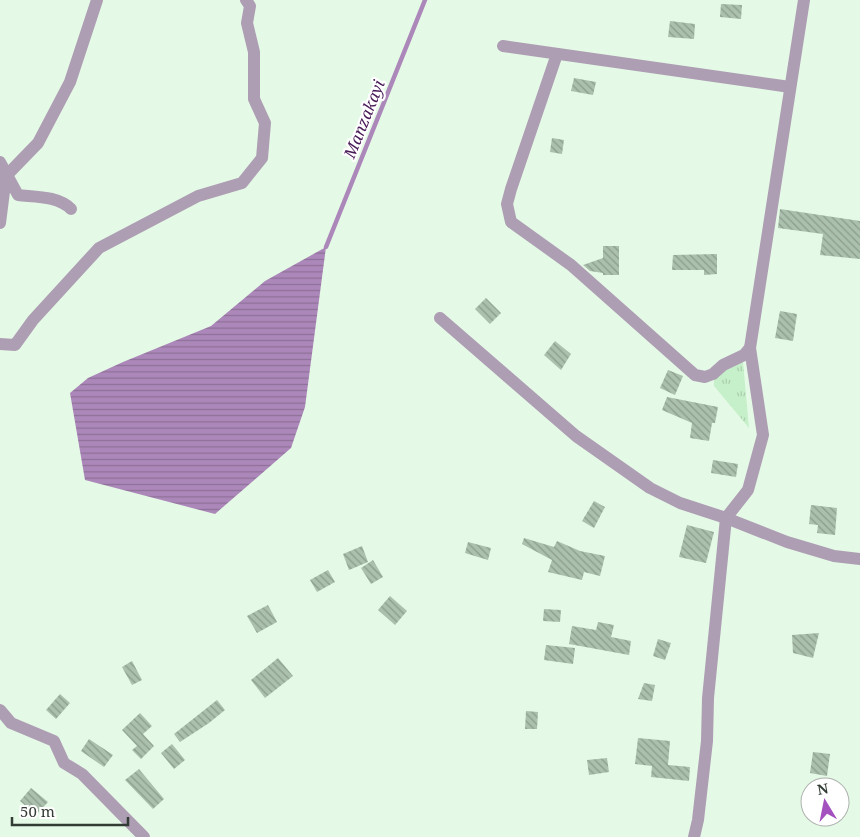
<svg xmlns="http://www.w3.org/2000/svg" width="860" height="837" font-family="'Noto Serif',serif">
<style>
.grass{fill:url(#grass-tufts)}
.water{fill:url(#water-rules)}
.lines{fill:none;stroke-linecap:round;stroke-linejoin:round}
.stream{stroke:#ac88ba;stroke-width:4.5}
.building{fill:url(#building-back-hatch)}
.minor{stroke:#ae9eb4;stroke-width:12}
.labels{text-anchor:middle;stroke-width:4.5;stroke-linejoin:round;paint-order:stroke}
.water-label{font-size:16px;font-style:italic;fill:#471956;stroke:#fff}
</style>
<defs>
<pattern id="grass-tufts" width="24" height="20" patternUnits="userSpaceOnUse" patternTransform="scale(1.25)"><rect width="24" height="20" fill="#c6f0c9"/><path d="M3 7l-1-3M5 7V3M7 7l1-3M15 17l-1-3M17 17v-4M19 17l1-3" fill="none" stroke="#abcfad"/></pattern>
<pattern id="water-rules" width="6" height="5" patternUnits="userSpaceOnUse" patternTransform="scale(1.25)"><rect width="6" height="5" fill="#ac88ba"/><path d="M0 2.5h6" fill="none" stroke="#8d7098"/></pattern>
<pattern id="building-back-hatch" width="6" height="6" patternUnits="userSpaceOnUse" patternTransform="scale(1.25)"><rect width="6" height="6" fill="#abc0ad"/><path d="M-1 5l2 2M0 0l6 6M5-1l2 2" fill="none" stroke="#8c9d8e"/></pattern>
</defs>
<rect width="100%" height="100%" fill="#e5fae6"/>
<polygon class="grass" points="743,362 749,428 714,386 714,378 731,364"/>
<polygon class="water" points="326,247 305,407 291,448 215,514 85,480 70,393 88,378 123,362 211,326 265,281"/>
<g class="lines">
<polyline class="stream" points="326,247 425,0"/>
</g>
<g class="building">
<polygon points="721,4 742,5 741,19 720,17"/>
<polygon points="670,21 695,24 694,39 668,37"/>
<polygon points="574,78 596,82 593,95 571,91"/>
<polygon points="552,138 564,140 562,154 550,152"/>
<polygon points="780,209 860,221 860,259 820,255 823,234 778,228"/>
<polygon points="603,246 619,246 619,275 603,275 603,273 590,271 583,265 603,258"/>
<polygon points="717,254 717,274 704,275 704,270 672,270 673,255"/>
<polygon points="486,298 501,313 490,324 475,309"/>
<polygon points="780,311 797,314 793,341 775,338"/>
<polygon points="555,341 571,354 561,370 544,355"/>
<polygon points="668,370 683,376 675,395 660,388"/>
<polygon points="667,397 718,407 715,423 712,423 709,441 690,438 692,423 662,410"/>
<polygon points="713,460 738,464 736,477 711,473"/>
<polygon points="594,501 605,507 594,528 582,521"/>
<polygon points="811,505 837,508 835,535 817,533 818,525 809,524"/>
<polygon points="687,525 714,532 706,563 679,557"/>
<polygon points="524,538 554,547 557,541 580,551 605,556 600,576 584,572 582,580 548,572 552,560 522,544"/>
<polygon points="468,542 491,548 488,560 465,553"/>
<polygon points="362,546 368,562 349,570 343,554"/>
<polygon points="373,560 383,577 371,584 361,568"/>
<polygon points="328,570 335,582 317,592 310,580"/>
<polygon points="390,596 407,611 395,625 378,610"/>
<polygon points="268,605 277,622 257,633 247,616"/>
<polygon points="544,609 561,610 560,622 543,621"/>
<polygon points="598,622 614,625 611,637 631,641 629,655 569,644 572,626 596,630"/>
<polygon points="819,633 813,658 793,653 792,635"/>
<polygon points="658,639 671,643 665,660 653,656"/>
<polygon points="546,645 575,648 573,664 544,660"/>
<polygon points="278,658 293,676 265,698 251,680"/>
<polygon points="132,661 142,680 132,685 122,667"/>
<polygon points="644,683 655,685 652,701 638,699"/>
<polygon points="60,694 70,703 56,719 46,710"/>
<polygon points="217,700 225,710 209,723 180,742 174,734"/>
<polygon points="526,711 538,712 537,729 525,729"/>
<polygon points="140,713 152,726 143,734 154,746 141,759 132,750 137,746 122,730"/>
<polygon points="638,738 670,741 668,765 690,767 689,781 651,777 652,766 635,764"/>
<polygon points="89,739 113,755 104,767 81,751"/>
<polygon points="172,744 185,760 174,769 161,753"/>
<polygon points="813,752 830,754 827,776 810,773"/>
<polygon points="607,758 609,772 589,775 587,760"/>
<polygon points="139,769 164,799 153,809 125,780"/>
<polygon points="31,788 48,802 36,815 20,801"/>
</g>
<g class="lines">
<g class="minor">
<polyline points="503,46 790,87"/>
<polyline points="557,54 511,189 507,204 511,222 571,265 695,375 705,377 713,374 723,365 744,355 750,348"/>
<path d="M0,162L18,195C36,197 58,196 71,209"/>
<polyline points="0,223 6,176 38,143 70,82 97,0"/>
<polyline points="440,318 576,436 650,488 680,503 726,518 787,542 834,556 860,559"/>
<polyline points="0,344 15,345 33,320 99,248 198,196 242,183 262,158 265,123 254,99 254,52 247,23 250,6 246,0"/>
<polyline points="0,710 11,723 54,741 64,763 82,774 144,837"/>
<polyline points="694,837 698,820 707,741 708,698 726,518 748,490 763,435 750,348 804,0"/>
</g>
</g>
<g class="labels">
<g class="water-label">
<text transform="translate(364 119) rotate(-68)" y="6">Manzakayi</text>
</g>
</g>
<g transform="translate(825 802) rotate(350)"><circle r="24" fill="#ffffff" stroke="#adb1ae"/>
<path d="M0-4L9 19L0 12L-9 19Z" fill="#a450bf"/>
<text y="-8" font-size="14" font-weight="bold" text-anchor="middle" fill="#333c34">N</text>
</g>
<path d="M12 817v8h116v-8" fill="none" stroke="#333c34" stroke-width="2.5"/>
<text x="20" y="817" font-size="15" fill="#333c34" stroke="#ffffff" stroke-width="4" paint-order="stroke">50 m</text>
</svg>
